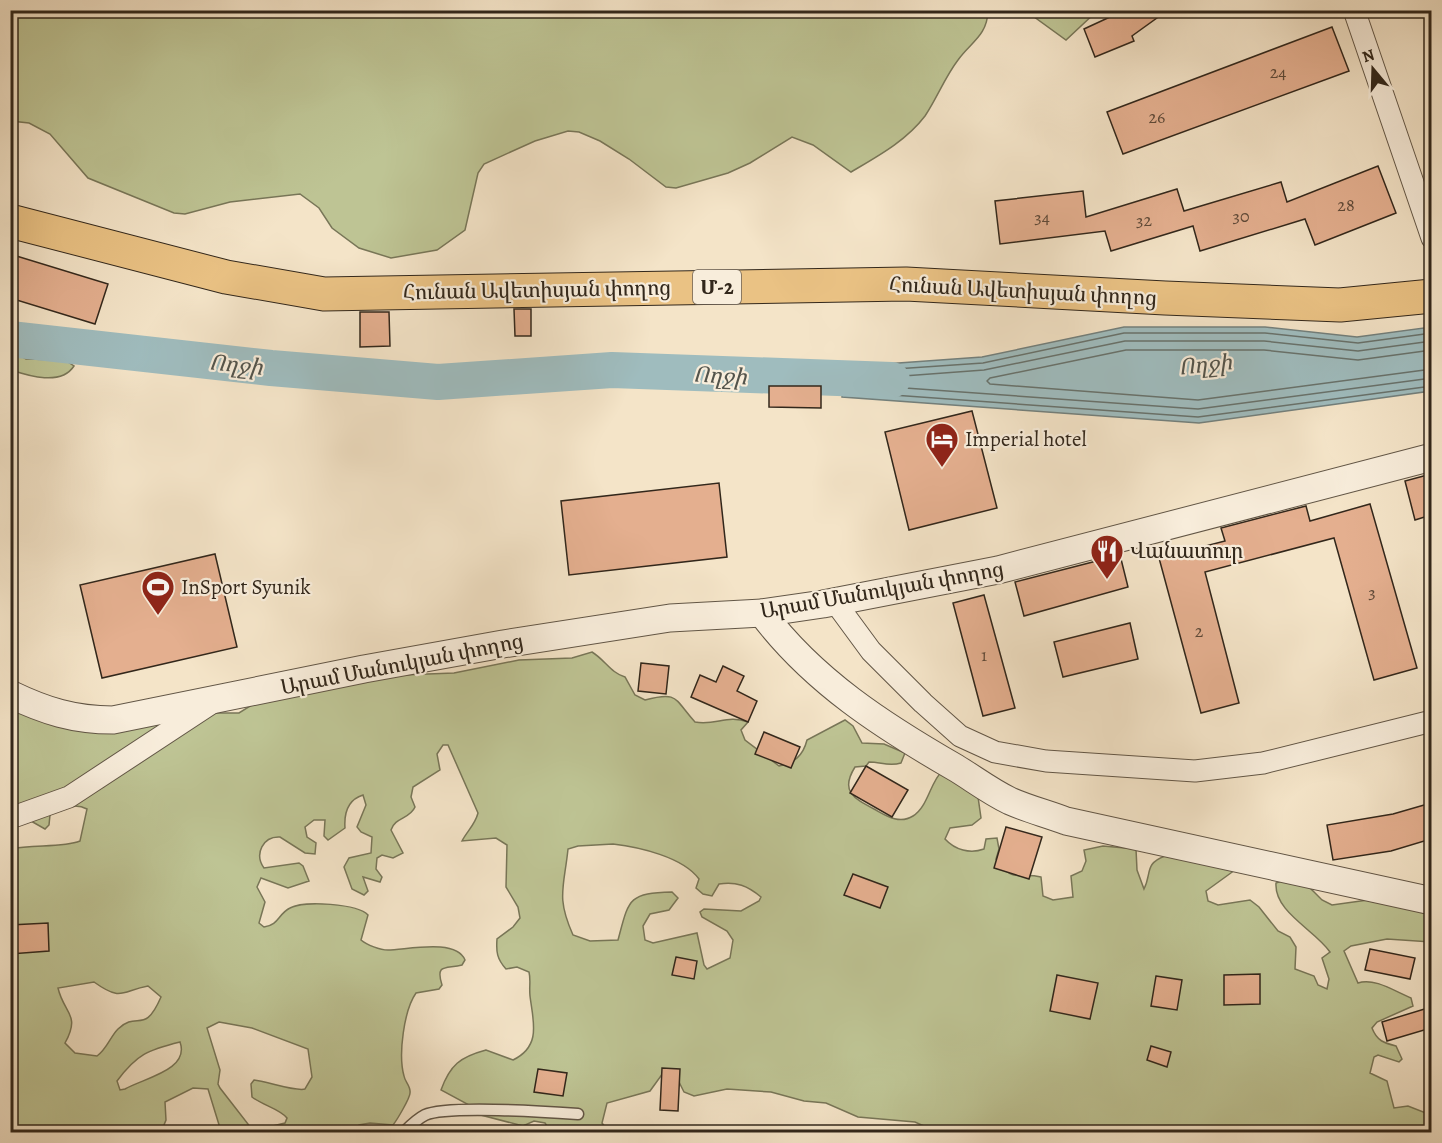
<svg xmlns="http://www.w3.org/2000/svg" width="1442" height="1143" font-family="Alegreya,'Noto Serif Armenian',serif">
<style>
.green{fill:#bec494;stroke:#787658;stroke-width:1.5;fill-rule:evenodd}
.water{fill:#9fbcbe;stroke:#73807d;stroke-width:1.5}
.lines{fill:none;stroke-linecap:round;stroke-linejoin:round}
.shore{stroke:#68726c;stroke-width:1.5}
.river{stroke:#9fbcbe;stroke-width:36}
.building{fill:#e4af8f;stroke:#32271b;stroke-width:1.5}
.service-casing{stroke:#625646;stroke-width:13}
.minor-casing{stroke:#625646;stroke-width:23}
.tertiary-casing{stroke:#625646;stroke-width:29}
.trunk-casing{stroke:#32271b;stroke-width:35}
.service{stroke:#f8eddb;stroke-width:10}
.minor{stroke:#f8eddb;stroke-width:21}
.tertiary{stroke:#f8eddb;stroke-width:27}
.trunk{stroke:#eac284;stroke-width:33}
.labels{text-anchor:middle;stroke-width:4.5;stroke-linejoin:round;paint-order:stroke}
.number-label{font-size:18px;fill:#5e4938}
.shield{fill:#f8eddb;stroke:#6d6255;stroke-width:1.5}
.shield-label{font-size:20px;font-weight:bold;fill:#32271b}
.street-label{font-size:21px;fill:#32271b;stroke:#f8eddb}
.poi-label{font-size:21px;fill:#32271b;stroke:#f8eddb;text-anchor:start}
.water-label{font-size:22px;font-style:italic;fill:#53544c;stroke:#f8eddb}
</style>
<rect width="100%" height="100%" fill="#f4e4c8"/>
<filter id="stains"><feTurbulence type="fractalNoise" baseFrequency=".00333" numOctaves="4"/><feColorMatrix values="0 0 0 0 .2 0 0 0 0 .09 0 0 0 0 .02 0 0 0 .5 -.17"/></filter>
<radialGradient id="worn" r=".72"><stop offset=".6" stop-color="#630" stop-opacity="0"/><stop offset="1" stop-color="#630" stop-opacity=".3"/></radialGradient>
<g class="green">
<path d="M11,10H988V11C987,36 971,42 958,60C945,77 937,98 925,116C906,141 878,156 851,172L813,145L792,137L750,163L728,173L676,188L666,187L629,159L600,141L579,132L568,131L535,141L484,164L478,173L465,230L437,250L391,258L359,248L332,228L319,208L300,194L230,202L185,214L174,213L88,178L50,134L29,123L11,121Z"/>
<polygon points="1026,11 1097,11 1066,40"/>
<path d="M11,337L21,356L26,359L65,360L74,366C61,386 29,376 11,370Z"/>
<path d="M592,652C605,660 611,673 625,677L635,695L645,700C679,691 674,699 695,722C716,726 727,714 748,722L741,730L745,740L779,766C794,763 803,756 807,740L845,720L853,726L862,743L884,744L905,753L901,763C889,767 881,762 869,762L866,766L855,767C840,791 853,798 874,809C885,815 899,825 913,816C928,807 930,782 943,770L978,797L981,818L972,825L950,828L945,839C955,850 970,854 984,849L986,839L997,838L999,849L996,859C1013,884 1018,872 1041,877L1043,896L1053,900L1073,897L1071,876L1082,871L1086,861L1084,850L1103,846L1136,849L1137,870L1144,889C1152,873 1144,864 1165,856L1235,870L1206,891L1208,901L1218,905L1250,900L1259,907L1278,931L1290,937L1296,947L1295,969L1314,976L1318,985L1327,989L1329,979L1322,958L1330,952C1315,930 1274,912 1276,883L1287,879L1307,885L1322,900L1332,905L1375,899L1415,906L1431,919V942L1387,939L1351,946L1344,951L1358,983C1374,977 1396,992 1411,998L1413,1006L1377,1022L1372,1028C1377,1041 1384,1043 1396,1046L1402,1059L1399,1062L1378,1055L1374,1057L1370,1073L1387,1081L1394,1108L1408,1106L1431,1115V1132H937L915,1122L858,1117L826,1103L804,1101L771,1092L727,1089L694,1096L684,1092L679,1082L663,1073L650,1091L607,1103L602,1123L609,1132H551L545,1123L534,1121L523,1126L477,1114L471,1106L441,1090C450,1065 460,1057 486,1050L513,1060C542,1046 533,1021 530,996C529,987 531,980 529,972L517,967L506,969C497,959 496,952 497,939L513,927L520,918L518,907L506,887L507,845L496,838L462,841C467,831 475,825 478,813L448,745H443L437,754L440,770L413,787L411,797L415,807C410,819 395,817 391,830L403,853L393,858L382,855L377,858L376,869L382,877L380,882L363,877L368,891L364,895L352,889L344,867L349,858L371,853L372,837L361,832L357,827L366,805L363,795C347,800 344,814 345,828L328,840L324,836L325,820H314L305,827L307,837L316,843L315,854L305,853L280,837C263,836 254,854 264,868L299,863L303,866L309,881L288,888L261,878L257,887L265,902L259,923L264,927C279,925 278,914 290,908C304,900 358,904 368,915L361,940C367,945 380,950 388,950C406,950 456,938 465,960L462,965C446,969 435,963 442,985L439,989L416,993C404,1010 398,1055 404,1076C405,1082 411,1086 410,1093C410,1098 397,1120 393,1125L370,1123L359,1125L356,1132H214L220,1128L208,1089L193,1088L165,1102L166,1120L161,1132H11L10,849C33,844 62,848 80,841L87,809C76,803 60,807 50,815L49,825L45,829L31,821L11,820V699L75,723L208,713H239L266,696L402,675L454,673L519,660L572,658ZM613,844C639,847 683,857 699,879L696,888L703,894L712,896L719,884C736,881 748,886 761,897L759,901L741,911L704,909L700,912L702,917L727,931L733,940L730,958L707,969L704,965L697,933L653,943L645,940L643,926L650,914L669,910L678,898L672,892C628,893 629,899 618,940L590,941L573,935C556,897 564,888 568,849L578,846ZM94,982C122,1002 121,991 148,986L161,997C144,1036 138,1010 118,1029C110,1037 107,1049 97,1056L75,1053L65,1043C81,1014 64,1014 58,988ZM219,1022L252,1028L308,1049L312,1077L305,1089C296,1092 266,1081 254,1080L251,1084L252,1097C262,1105 280,1109 287,1118L285,1123L256,1130L251,1128L220,1088L218,1084L220,1070L207,1028ZM180,1042C190,1070 144,1078 125,1089L120,1090L117,1081C137,1054 148,1050 180,1042Z"/>
</g>
<polygon class="water" points="1124,327 1265,327 1357,337 1431,327 1431,391 1199,423 842,397 843,367 982,357"/>
<g class="lines">
<g class="shore">
<polyline points="1432,333 1358,343 1265,333 1124,333 983,363 851,372 848,389 851,392 1198,417 1432,386"/>
<polyline points="1432,341 1358,351 1264,341 1125,341 984,370 863,379 860,382 863,385 1198,409 1432,378"/>
<polyline points="1432,350 1358,360 1264,350 1126,350 990,378 987,381 990,384 1198,400 1432,369"/>
</g>
<polyline class="river" points="10,339 271,368 438,382 612,370 892,380"/>
</g>
<g class="building">
<polygon points="1125,10 1168,10 1132,36 1134,41 1095,57 1084,29"/>
<polygon points="1332,27 1349,71 1123,154 1107,112"/>
<polygon points="1378,166 1396,213 1315,245 1305,219 1200,251 1193,226 1111,251 1105,231 1000,244 995,201 1083,191 1086,217 1177,189 1184,211 1281,182 1287,202"/>
<polygon points="10,254 108,284 95,324 10,298"/>
<polygon points="514,309 531,309 531,336 515,336"/>
<polygon points="360,312 389,312 390,346 360,347"/>
<polygon points="769,386 821,386 821,408 769,407"/>
<polygon points="972,411 997,508 909,530 885,432"/>
<polygon points="1431,474 1431,515 1415,520 1405,481"/>
<polygon points="719,483 727,557 569,575 561,501"/>
<polygon points="1370,504 1417,668 1374,680 1334,538 1205,572 1239,703 1201,713 1159,558 1225,541 1221,528 1306,506 1310,521"/>
<polygon points="215,554 237,647 102,678 80,585"/>
<polygon points="1120,555 1128,587 1024,616 1015,582"/>
<polygon points="984,595 1015,708 983,716 953,603"/>
<polygon points="1130,623 1138,659 1063,677 1054,642"/>
<polygon points="641,663 669,666 666,694 638,691"/>
<polygon points="723,666 744,676 737,691 757,701 748,722 691,697 700,675 716,682"/>
<polygon points="764,732 800,747 791,768 755,754"/>
<polygon points="866,766 908,790 892,817 850,793"/>
<polygon points="1431,803 1431,839 1391,851 1333,860 1327,825 1393,814"/>
<polygon points="1006,827 1042,837 1029,879 994,868"/>
<polygon points="853,874 888,887 880,908 844,895"/>
<polygon points="48,923 49,951 10,954 10,925"/>
<polygon points="1370,949 1415,958 1410,979 1365,970"/>
<polygon points="676,957 697,961 694,979 672,975"/>
<polygon points="1260,974 1260,1004 1224,1005 1224,975"/>
<polygon points="1057,975 1098,983 1090,1019 1050,1011"/>
<polygon points="1156,976 1182,980 1177,1010 1151,1006"/>
<polygon points="1431,1007 1431,1028 1387,1041 1382,1022"/>
<polygon points="1151,1046 1171,1052 1167,1067 1147,1060"/>
<polygon points="662,1068 680,1069 678,1111 660,1110"/>
<polygon points="538,1069 567,1073 563,1096 534,1092"/>
</g>
<g class="lines">
<defs>
<path id="service" d="M404,1132C410,1126 417,1119 425,1115C446,1105 550,1112 578,1114"/>
<g id="minor">
<polyline points="1354,10 1432,238"/>
<polyline points="835,602 871,651 923,703 960,736 995,752 1046,761 1195,771 1263,763 1432,721"/>
<polyline points="10,815 16,816 69,797 212,703"/>
</g>
<g id="tertiary">
<path d="M762,613C813,681 883,726 956,768C974,779 991,792 1010,801C1028,809 1048,814 1066,821L1432,901"/>
<path d="M10,694C45,711 74,720 113,720L364,669L503,644L670,618L762,613L823,604L998,570L1432,457"/>
</g>
<polyline id="trunk" points="10,221 226,277 324,294 906,284 1165,298 1340,305 1432,296"/>
</defs>
<use href="#service" class="service-casing"/>
<use href="#minor" class="minor-casing"/>
<use href="#tertiary" class="tertiary-casing"/>
<use href="#trunk" class="trunk-casing"/>
<use href="#service" class="service"/>
<use href="#minor" class="minor"/>
<use href="#tertiary" class="tertiary"/>
<use href="#trunk" class="trunk"/>
</g>
<defs>
<symbol id="hotel-pin" viewBox="-11 -11 22 30"><path d="M0 17L-7.5 6A9.5 9.5 0 1 1 7.5 6Z" fill="#8f2418" stroke="#f8eddb"/><path d="M-6-4.5h1.5V1H6V5H4.5V3h-9V5H-6ZM-4 0a1.8 1.8 0 1 1 3.6 0ZM.5 0V-2.5h3Q6-2.5 6 0Z" fill="#fff"/></symbol>
<symbol id="restaurant-pin" viewBox="-11 -11 22 30"><path d="M0 17L-7.5 6A9.5 9.5 0 1 1 7.5 6Z" fill="#8f2418" stroke="#f8eddb"/><path d="M-5-6h1v4h1v-4h1v4h1v-4h1v5L-1.5 .5V6h-2V.5L-5-1ZM5-6V6H3V1.5H1.5Q1.5-4 5-6Z" fill="#fff"/></symbol>
<symbol id="stadium-pin" viewBox="-11 -11 22 30"><path d="M0 17L-7.5 6A9.5 9.5 0 1 1 7.5 6Z" fill="#8f2418" stroke="#f8eddb"/><path d="M0-5a6.5 5 0 1 0 0 10a6.5 5 0 1 0 0-10ZM-3.5-1.8h7v3.6h-7Z" fill="#fff"/></symbol>
</defs>
<g fill-rule="evenodd">
<use href="#hotel-pin" x="923" y="420" width="38" height="52"/>
<use href="#restaurant-pin" x="1088" y="532" width="38" height="52"/>
<use href="#stadium-pin" x="139" y="568" width="38" height="52"/>
</g>
<g class="labels">
<g class="number-label">
<text x="1278" y="78">24</text>
<text x="1157" y="123">26</text>
<text x="1346" y="211">28</text>
<text x="1241" y="222">30</text>
<text x="1042" y="223">34</text>
<text x="1144" y="226">32</text>
<text x="1372" y="598">3</text>
<text x="1199" y="637">2</text>
<text x="984" y="661">1</text>
</g>
<rect class="shield" x="693" y="270" width="48" height="34" rx="4.5"/>
<g class="shield-label">
<text x="717" y="294">Մ-2</text>
</g>
<g class="street-label">
<text transform="translate(537 290) rotate(-1)" y="7">Հունան Ավետիսյան փողոց</text>
<text transform="translate(1023 291) rotate(3)" y="7">Հունան Ավետիսյան փողոց</text>
<text transform="translate(882 590) rotate(-10)" y="7">Արամ Մանուկյան փողոց</text>
<text transform="translate(402 664) rotate(-11)" y="7">Արամ Մանուկյան փողոց</text>
</g>
<g class="poi-label">
<text x="965" y="446">Imperial hotel</text>
<text x="1130" y="558">Վանատուր</text>
<text x="181" y="594">InSport Syunik</text>
</g>
<g class="water-label">
<text transform="translate(236 364) rotate(6)" y="8">Ողջի</text>
<text transform="translate(1205 364) rotate(-6)" y="8">Ողջի</text>
<text transform="translate(720 375) rotate(3)" y="8">Ողջի</text>
</g>
</g>
<rect width="1442" height="1143" fill="none" stroke="#f4e4c8" stroke-width="36"/>
<rect x="12" y="12" width="1418" height="1119" fill="none" stroke="#32271b" stroke-width="3"/>
<rect x="18" y="18" width="1406" height="1107" fill="none" stroke="#32271b" stroke-width="1.5"/>
<g transform="translate(1373 69) rotate(341)" stroke="#f8eddb" stroke-width="4.5" paint-order="stroke">
<path d="M0-4.5L10 22L0 15L-10 22Z" fill="#32271b"/>
<text y="-9" font-size="16" font-weight="bold" text-anchor="middle" fill="#32271b">N</text>
</g>
<rect width="100%" height="100%" filter="url(#stains)"/>
<rect width="100%" height="100%" fill="url(#worn)"/>
</svg>
